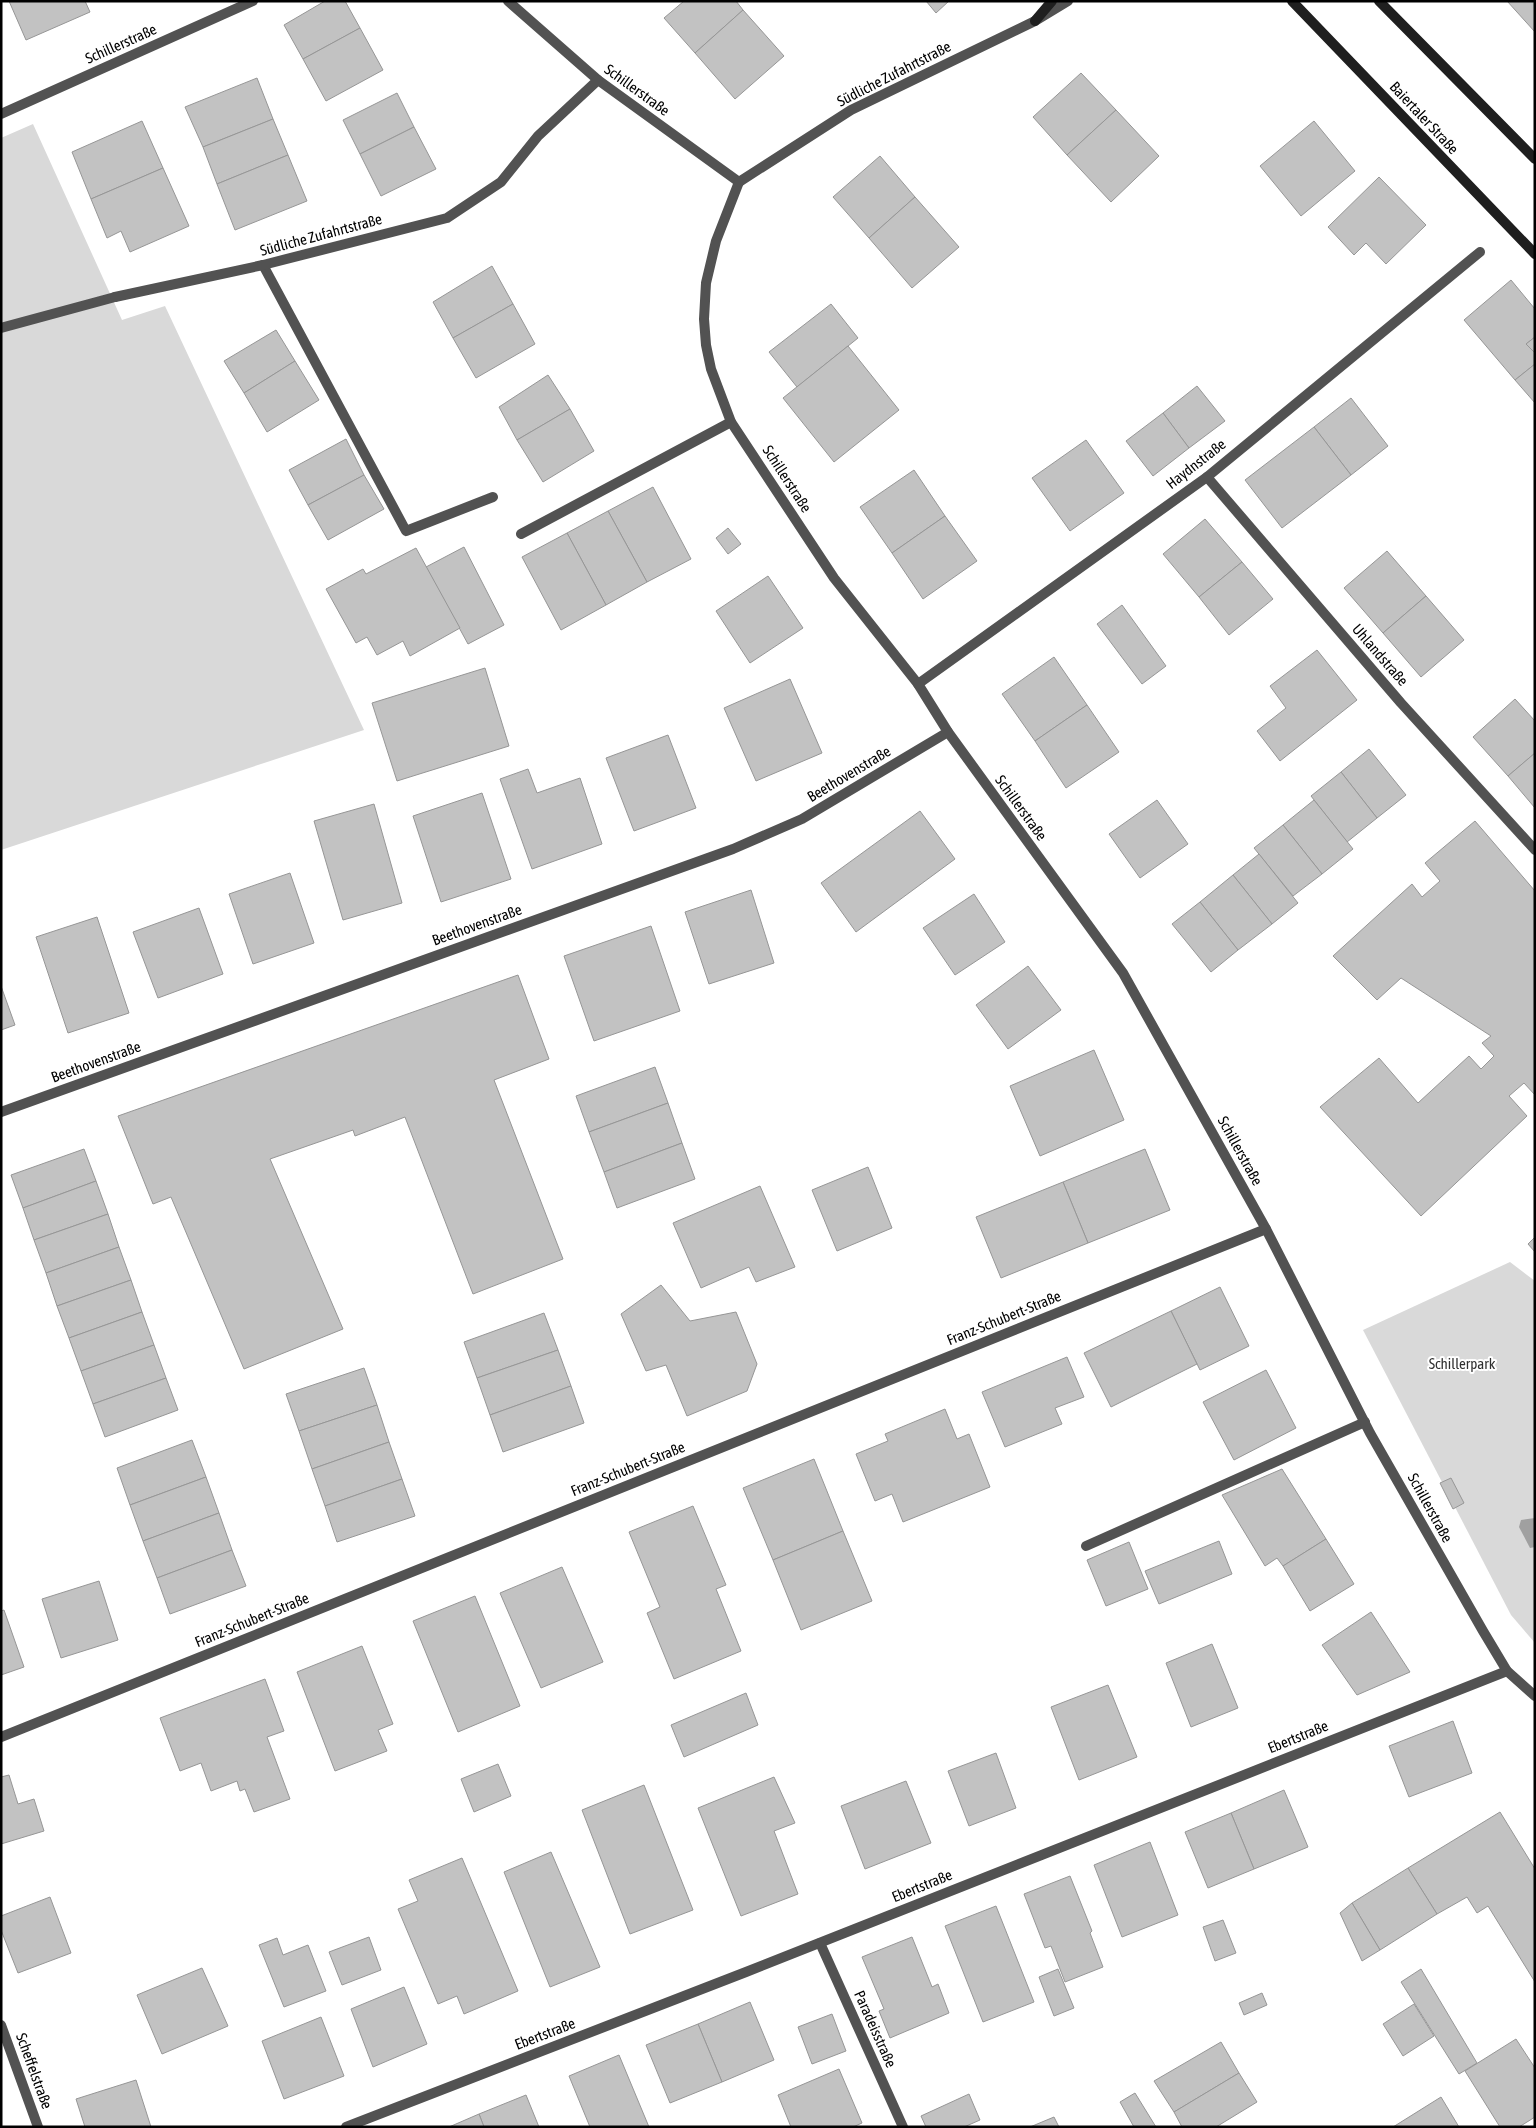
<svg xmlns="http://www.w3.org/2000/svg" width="1536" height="2128" font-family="'Asap Condensed',sans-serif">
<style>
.green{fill:#d9d9d9}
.water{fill:#a0a0a0}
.building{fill:#c2c2c2;stroke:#969696}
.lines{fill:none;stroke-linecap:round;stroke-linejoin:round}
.lane{stroke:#525252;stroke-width:10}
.street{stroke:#525252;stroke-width:10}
.secondary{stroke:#1f1f1f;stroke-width:10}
.labels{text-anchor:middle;stroke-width:4;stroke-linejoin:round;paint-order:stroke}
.street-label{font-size:15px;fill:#000;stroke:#fff}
.park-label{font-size:15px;fill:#303030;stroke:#fff}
</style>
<rect width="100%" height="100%" fill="#fff"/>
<g class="green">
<polygon points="33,124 122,320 165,306 364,730 1,850 1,138"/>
<polygon points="1510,1262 1535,1281 1535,1643 1511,1615 1363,1330"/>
</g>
<polygon class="water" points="1535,1518 1535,1547 1530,1548 1519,1527 1521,1520"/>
<g class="building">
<polygon points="9,1 85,1 90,12 26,40"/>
<polygon points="325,1 345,1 360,28 303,59 284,25"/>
<polygon points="684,1 736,1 743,10 695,53 664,18"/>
<polygon points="926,1 949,1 936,13"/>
<polygon points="1507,1 1535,1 1535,32"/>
<polygon points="743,10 784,56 735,99 695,53"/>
<polygon points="360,28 383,70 326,101 303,59"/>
<polygon points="1081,73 1116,110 1067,155 1033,117"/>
<polygon points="257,78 273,119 203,147 185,107"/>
<polygon points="397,93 414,127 360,154 343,120"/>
<polygon points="1116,110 1159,156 1111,202 1067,155"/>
<polygon points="273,119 288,155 217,184 203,147"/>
<polygon points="142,121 163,168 91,199 72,152"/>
<polygon points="1314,121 1355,171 1301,216 1260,166"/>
<polygon points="414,127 436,169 381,196 360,154"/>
<polygon points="288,155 307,201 235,230 217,184"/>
<polygon points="880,156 915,197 869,238 833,197"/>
<polygon points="163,168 189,226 130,252 121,231 107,238 91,199"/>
<polygon points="1379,177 1426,225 1386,264 1366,243 1354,255 1328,227"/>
<polygon points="915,197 959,247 912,288 869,238"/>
<polygon points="492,266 513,304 453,338 433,302"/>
<polygon points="1511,280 1535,309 1535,337 1526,344 1535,353 1535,364 1515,380 1464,320"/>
<polygon points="513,304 535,344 476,378 453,338"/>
<polygon points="831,304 858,338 797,387 769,352"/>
<polygon points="276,330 295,361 244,393 224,361"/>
<polygon points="1535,337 1535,353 1526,344"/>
<polygon points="848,346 899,410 834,462 783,398"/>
<polygon points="295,361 319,400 267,432 244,393"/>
<polygon points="1535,364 1535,403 1515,380"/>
<polygon points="548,375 570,409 517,440 499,407"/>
<polygon points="1197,386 1225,421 1189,448 1163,413"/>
<polygon points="1351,398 1388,446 1351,475 1314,427"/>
<polygon points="570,409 594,451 543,482 517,440"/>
<polygon points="1163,413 1189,448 1153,476 1126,441"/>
<polygon points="1314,427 1351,475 1282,528 1245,480"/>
<polygon points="346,439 364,475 308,505 289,470"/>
<polygon points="1086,440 1124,493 1070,531 1032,478"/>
<polygon points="914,470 945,516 892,553 860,507"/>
<polygon points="364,475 384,509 328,540 308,505"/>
<polygon points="653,487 691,559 647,582 608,511"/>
<polygon points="608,511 647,582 606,605 567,533"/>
<polygon points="945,516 977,561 923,599 892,553"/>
<polygon points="1205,519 1242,562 1199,597 1163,554"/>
<polygon points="728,528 741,544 728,554 716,538"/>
<polygon points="567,533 606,605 561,630 522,557"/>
<polygon points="464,547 504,625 468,644 426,567"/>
<polygon points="416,548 460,628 410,656 403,641 377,655 367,637 356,643 326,589 363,569 366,574"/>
<polygon points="1387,551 1426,596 1383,633 1344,588"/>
<polygon points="1242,562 1273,599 1229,635 1199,597"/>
<polygon points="768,576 803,628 750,663 716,611"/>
<polygon points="1426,596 1464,640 1421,677 1383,633"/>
<polygon points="1122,605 1166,666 1142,684 1097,624"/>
<polygon points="1317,650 1357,700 1280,761 1257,731 1286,708 1270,686"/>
<polygon points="1054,657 1087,705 1035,741 1002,694"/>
<polygon points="485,668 509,746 397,781 372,703"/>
<polygon points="790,679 822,753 756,781 724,708"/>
<polygon points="1515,699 1535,721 1535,753 1508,776 1473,737"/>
<polygon points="1087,705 1119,752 1066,788 1035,741"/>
<polygon points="668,735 696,808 634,831 606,758"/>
<polygon points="1369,749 1406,795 1377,818 1341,772"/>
<polygon points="1535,753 1535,808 1508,776"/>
<polygon points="528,769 537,793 580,778 602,844 532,869 500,779"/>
<polygon points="1341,772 1377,818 1347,842 1311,796"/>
<polygon points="482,793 511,879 441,902 413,816"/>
<polygon points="1157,800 1188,844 1140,878 1109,834"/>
<polygon points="1314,800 1353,849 1322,874 1283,825"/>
<polygon points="374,804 402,903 343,920 314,821"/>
<polygon points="920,811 955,859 856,932 821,883"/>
<polygon points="1475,821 1535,891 1535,1095 1524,1083 1509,1096 1527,1116 1421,1216 1320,1107 1379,1058 1418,1103 1469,1056 1481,1069 1494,1056 1482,1043 1491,1036 1401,978 1377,1000 1333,956 1412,884 1422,897 1440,881 1425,863"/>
<polygon points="1283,825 1322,874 1293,896 1254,848"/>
<polygon points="1259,854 1298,903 1272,924 1233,875"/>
<polygon points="290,873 314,943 253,964 229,894"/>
<polygon points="1233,875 1272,924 1238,950 1200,902"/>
<polygon points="751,890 774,963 709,984 685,912"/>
<polygon points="974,894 1005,942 955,975 923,928"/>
<polygon points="1200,902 1238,950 1211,972 1172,924"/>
<polygon points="199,908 223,974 158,998 133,932"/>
<polygon points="97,917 129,1013 68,1033 36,937"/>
<polygon points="651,926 680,1011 594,1041 564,956"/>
<polygon points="1028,966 1061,1010 1008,1049 976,1005"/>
<polygon points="518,975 549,1059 494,1080 563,1259 473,1294 405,1117 355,1136 353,1130 270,1159 343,1329 244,1369 171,1197 153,1204 118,1116"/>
<polygon points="1,986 15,1025 1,1030"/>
<polygon points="1094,1050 1124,1120 1040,1156 1010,1086"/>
<polygon points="655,1067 668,1103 589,1132 576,1096"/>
<polygon points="668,1103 682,1143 604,1172 589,1132"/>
<polygon points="682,1143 695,1179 617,1208 604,1172"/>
<polygon points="84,1149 96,1181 23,1208 11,1175"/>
<polygon points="1145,1149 1170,1210 1088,1243 1063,1182"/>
<polygon points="868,1167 892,1228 837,1251 812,1190"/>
<polygon points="96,1181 108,1214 34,1240 23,1208"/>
<polygon points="1063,1182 1088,1243 1001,1278 976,1217"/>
<polygon points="760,1186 795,1267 756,1282 749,1267 701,1288 673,1223"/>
<polygon points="108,1214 119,1247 46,1273 34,1240"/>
<polygon points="1535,1237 1535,1252 1528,1244"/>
<polygon points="119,1247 131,1280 57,1306 46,1273"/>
<polygon points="131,1280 142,1312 69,1338 57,1306"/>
<polygon points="661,1285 690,1321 736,1312 757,1364 747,1391 687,1416 666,1365 646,1371 621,1314"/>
<polygon points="1220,1287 1249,1346 1200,1370 1171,1311"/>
<polygon points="1171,1311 1197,1364 1111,1407 1084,1353"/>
<polygon points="142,1312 154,1345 81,1371 69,1338"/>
<polygon points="544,1313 558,1350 477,1378 464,1342"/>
<polygon points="154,1345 166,1378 93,1404 81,1371"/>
<polygon points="558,1350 571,1386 490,1415 477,1378"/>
<polygon points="1067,1357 1084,1397 1055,1408 1062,1424 1005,1447 982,1392"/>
<polygon points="364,1368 377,1405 299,1431 286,1394"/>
<polygon points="1266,1370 1296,1428 1234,1460 1203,1402"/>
<polygon points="166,1378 178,1410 105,1437 93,1404"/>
<polygon points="571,1386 584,1423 503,1452 490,1415"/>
<polygon points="377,1405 389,1442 312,1469 299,1431"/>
<polygon points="945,1409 957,1439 969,1434 990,1487 903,1522 892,1494 875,1501 856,1454 888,1441 885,1434"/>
<polygon points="192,1440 206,1477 130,1505 117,1468"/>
<polygon points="389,1442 402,1479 325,1506 312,1469"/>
<polygon points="814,1459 843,1531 773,1560 743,1488"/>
<polygon points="1282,1469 1326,1539 1283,1566 1277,1558 1265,1566 1222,1495"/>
<polygon points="206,1477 219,1513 143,1541 130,1505"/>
<polygon points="1451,1478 1464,1503 1453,1509 1440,1483"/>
<polygon points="402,1479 415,1516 337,1542 325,1506"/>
<polygon points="693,1506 726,1585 716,1589 741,1651 674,1679 647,1613 660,1607 629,1532"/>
<polygon points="219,1513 232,1550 157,1578 143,1541"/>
<polygon points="843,1531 872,1601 801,1630 773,1560"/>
<polygon points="1326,1539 1354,1584 1310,1611 1283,1566"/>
<polygon points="1219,1541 1232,1574 1159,1604 1145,1571"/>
<polygon points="1129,1542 1148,1589 1106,1606 1087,1560"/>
<polygon points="232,1550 246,1586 170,1614 157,1578"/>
<polygon points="562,1567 603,1662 541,1688 500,1593"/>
<polygon points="99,1581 118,1640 61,1658 42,1599"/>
<polygon points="475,1596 520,1706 458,1732 413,1621"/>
<polygon points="4,1610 24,1667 1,1675 1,1611"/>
<polygon points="1371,1612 1410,1672 1357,1695 1322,1645"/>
<polygon points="1212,1644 1238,1708 1191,1727 1166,1663"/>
<polygon points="362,1646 393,1724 378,1730 387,1751 335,1771 297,1672"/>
<polygon points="265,1679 284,1731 267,1737 290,1799 254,1812 245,1789 240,1791 237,1781 211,1791 201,1763 180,1771 160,1718"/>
<polygon points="1108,1685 1137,1757 1079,1780 1051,1707"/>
<polygon points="746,1693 758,1725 684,1757 671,1725"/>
<polygon points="1453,1721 1472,1773 1409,1797 1389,1746"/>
<polygon points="996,1753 1016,1808 969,1826 948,1771"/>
<polygon points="498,1764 511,1796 474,1812 461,1779"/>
<polygon points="9,1775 18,1804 34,1799 44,1831 1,1844 1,1777"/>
<polygon points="774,1777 795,1823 774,1831 798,1894 741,1916 698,1808"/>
<polygon points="906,1781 931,1843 865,1869 841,1806"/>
<polygon points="644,1785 693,1910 630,1934 582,1810"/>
<polygon points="1284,1790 1308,1847 1254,1869 1231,1813"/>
<polygon points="1500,1812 1535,1869 1535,1982 1488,1906 1477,1913 1467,1897 1437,1914 1408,1868"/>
<polygon points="1231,1813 1254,1869 1208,1888 1185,1832"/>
<polygon points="1150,1842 1178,1915 1122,1937 1094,1865"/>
<polygon points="551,1852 600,1967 550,1987 504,1872"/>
<polygon points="462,1858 518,1991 464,2014 457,1996 438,2004 398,1909 418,1901 409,1880"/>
<polygon points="1408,1868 1437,1914 1380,1950 1352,1903"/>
<polygon points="1070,1876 1092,1931 1090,1933 1103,1967 1065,1982 1051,1946 1045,1948 1024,1894"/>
<polygon points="50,1897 71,1953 18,1973 1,1930 1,1916"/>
<polygon points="1352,1903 1380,1950 1362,1961 1340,1913"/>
<polygon points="996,1906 1034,2002 983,2022 945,1926"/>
<polygon points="1223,1920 1236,1953 1215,1961 1203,1927"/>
<polygon points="369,1937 381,1970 342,1985 329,1952"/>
<polygon points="912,1937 932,1987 938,1984 949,2013 890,2038 879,2011 884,2009 862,1957"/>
<polygon points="277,1938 283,1955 308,1945 326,1991 284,2007 259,1945"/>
<polygon points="202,1968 228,2026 162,2054 137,1995"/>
<polygon points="1058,1969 1074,2008 1054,2016 1039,1977"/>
<polygon points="1421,1969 1477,2063 1459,2074 1401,1982"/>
<polygon points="404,1987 427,2044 373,2067 351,2009"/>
<polygon points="1262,1993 1267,2005 1244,2015 1239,2003"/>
<polygon points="750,2002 774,2060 722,2082 698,2024"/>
<polygon points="1414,2004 1434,2036 1403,2056 1383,2024"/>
<polygon points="832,2014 846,2051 812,2064 798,2027"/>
<polygon points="321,2017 344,2076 284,2099 262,2041"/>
<polygon points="698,2024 722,2082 670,2103 646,2045"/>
<polygon points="1516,2039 1535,2068 1535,2117 1519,2127 1500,2127 1465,2071"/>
<polygon points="1221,2042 1239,2073 1174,2112 1154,2081"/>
<polygon points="619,2055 649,2127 590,2127 569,2076"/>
<polygon points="839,2069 862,2123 853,2127 791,2127 778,2095"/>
<polygon points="1239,2073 1257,2102 1216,2127 1182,2127 1174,2112"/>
<polygon points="136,2080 151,2127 85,2127 76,2099"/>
<polygon points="1135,2093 1156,2127 1134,2127 1120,2102"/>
<polygon points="969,2094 980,2120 964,2127 926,2127 921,2116"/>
<polygon points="526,2095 539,2127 484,2127 479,2114"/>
<polygon points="1441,2097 1459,2127 1393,2127"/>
<polygon points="479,2114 484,2127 449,2127"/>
<polygon points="1054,2117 1059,2127 1030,2127"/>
</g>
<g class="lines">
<g class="lane">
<polyline points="263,265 406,531 493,497"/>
<polyline points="1,328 115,297"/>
<polyline points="521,534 731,422"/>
<polyline points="1086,1546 1365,1422"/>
</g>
<g class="street">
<polyline points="508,1 598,80 739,182"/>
<polyline points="1,114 253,1"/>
<polyline points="739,182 716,241 706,283 704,319 706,345 711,369 731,422 834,578 918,684 948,732 1123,973 1266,1229 1370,1433 1483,1631 1507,1671 1535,1696"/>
<polyline points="739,182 851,110 1035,21 1068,1"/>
<polyline points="115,297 263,265 447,218 501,182 538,136 598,80"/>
<polyline points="1207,477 1401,703 1535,850"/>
<polyline points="918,684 1207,477 1480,252"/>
<polyline points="1,1112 733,849 802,819 948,732"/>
<polyline points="1,1737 1266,1229"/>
<polyline points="820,1943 903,2127"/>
<polyline points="1,2025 38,2127"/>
<polyline points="346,2127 746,1972 1507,1671"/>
</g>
<g class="secondary">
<polyline points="1292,1 1535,254"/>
<polyline points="1379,1 1535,159"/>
<polyline points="1035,21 1052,1"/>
</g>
</g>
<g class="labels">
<g class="street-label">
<text transform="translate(121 44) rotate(-24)" y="5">Schillerstraße</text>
<text transform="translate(894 74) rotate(-27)" y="5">Südliche Zufahrtstraße</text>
<text transform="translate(637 90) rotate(36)" y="5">Schillerstraße</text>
<text transform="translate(1424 118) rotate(47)" y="5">Baiertaler Straße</text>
<text transform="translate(321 235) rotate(-15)" y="5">Südliche Zufahrtstraße</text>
<text transform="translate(1196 464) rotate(-38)" y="5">Haydnstraße</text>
<text transform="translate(787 479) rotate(57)" y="5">Schillerstraße</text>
<text transform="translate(1380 655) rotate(49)" y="5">Uhlandstraße</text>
<text transform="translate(849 774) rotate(-31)" y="5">Beethovenstraße</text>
<text transform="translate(1021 808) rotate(54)" y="5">Schillerstraße</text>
<text transform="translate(477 925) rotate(-20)" y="5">Beethovenstraße</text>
<text transform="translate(96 1062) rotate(-20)" y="5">Beethovenstraße</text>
<text transform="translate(1240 1151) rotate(61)" y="5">Schillerstraße</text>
<text transform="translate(1004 1318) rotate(-22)" y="5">Franz-Schubert-Straße</text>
<text transform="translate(628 1469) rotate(-22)" y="5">Franz-Schubert-Straße</text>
<text transform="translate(1430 1508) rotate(61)" y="5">Schillerstraße</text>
<text transform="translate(252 1620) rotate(-22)" y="5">Franz-Schubert-Straße</text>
<text transform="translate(1298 1737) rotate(-22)" y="5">Ebertstraße</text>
<text transform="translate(922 1886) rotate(-22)" y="5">Ebertstraße</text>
<text transform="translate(875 2029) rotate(66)" y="5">Paradeisstraße</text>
<text transform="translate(545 2034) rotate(-21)" y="5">Ebertstraße</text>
<text transform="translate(34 2071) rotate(70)" y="5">Scheffelstraße</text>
</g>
<g class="park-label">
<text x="1462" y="1369">Schillerpark</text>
</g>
</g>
<rect width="1536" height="2128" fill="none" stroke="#000000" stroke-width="5"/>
</svg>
